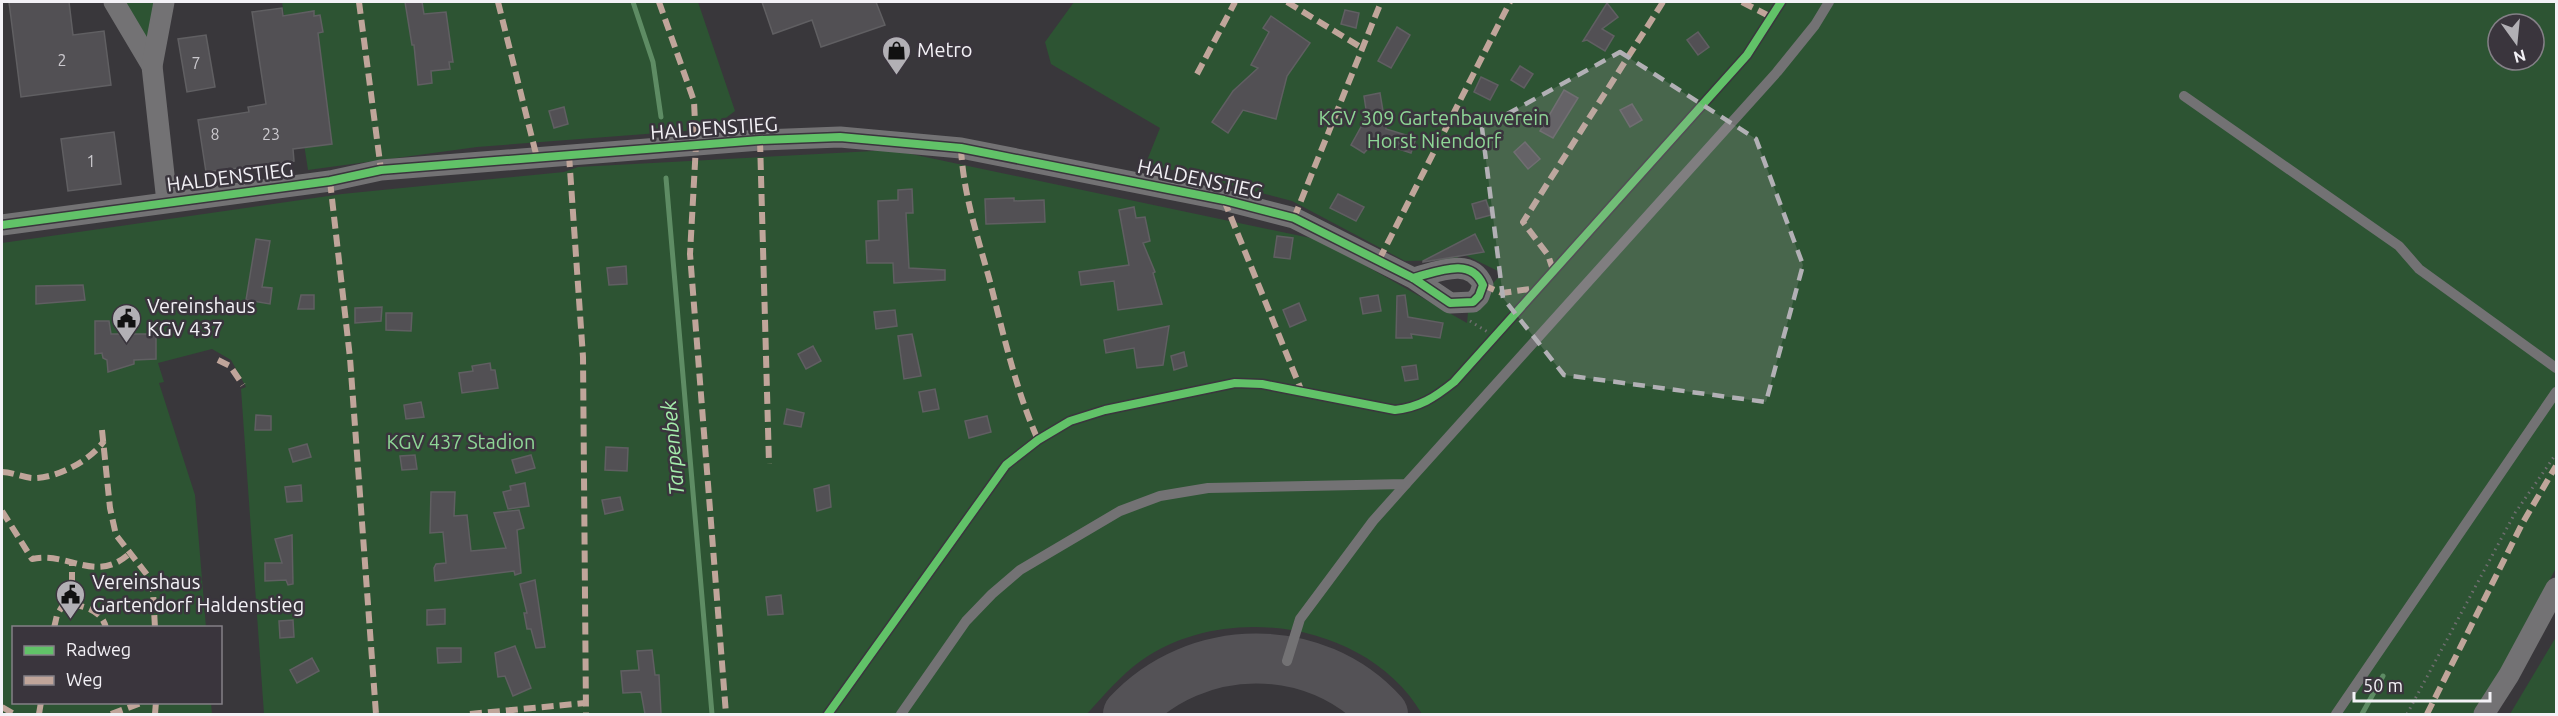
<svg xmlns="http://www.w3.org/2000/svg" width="2558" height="716" font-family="Ubuntu,sans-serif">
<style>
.green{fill:#2d5433;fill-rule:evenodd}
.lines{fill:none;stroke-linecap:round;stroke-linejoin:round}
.stream{stroke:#5e8c64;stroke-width:5}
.taxiway{stroke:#545256;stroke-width:50}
.building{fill:#525054;stroke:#605f62;stroke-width:1.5}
.path{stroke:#6f6e70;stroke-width:3;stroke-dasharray:1.5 4.5;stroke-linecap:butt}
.service{stroke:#737274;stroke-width:10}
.minor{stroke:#737274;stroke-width:21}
.quiet{stroke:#c0a59a;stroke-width:6;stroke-dasharray:12 6;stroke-linecap:butt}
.cycleway-casing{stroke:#3a353d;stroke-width:11}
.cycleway{stroke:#61c268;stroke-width:8}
.marked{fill:#b2b0b5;fill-opacity:0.2;stroke:#b2b0b5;stroke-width:4.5;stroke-dasharray:12 8;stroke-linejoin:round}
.labels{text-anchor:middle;stroke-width:5;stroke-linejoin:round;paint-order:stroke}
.number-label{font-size:16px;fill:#cbc9ce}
.poi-label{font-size:20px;fill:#f3f1f6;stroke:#3a353d;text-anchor:start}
.park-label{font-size:20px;fill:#8ed696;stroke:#3a353d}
.street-label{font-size:20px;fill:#f3f1f6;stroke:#3a353d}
.water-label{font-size:21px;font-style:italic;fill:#a5eeac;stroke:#3a353d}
</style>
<rect width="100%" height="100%" fill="#39373b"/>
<g class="green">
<polygon points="124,2 155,2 147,43"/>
<polygon points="282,2 698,2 735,111 711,129 477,147 308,170"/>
<path d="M1074,2H2556V568L2507,661L2474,714H1422C1368,622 1226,601 1142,660C1121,675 1104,695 1087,714H264L241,389L246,387L231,360L212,349L158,363L164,382L159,383L195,495L206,627L14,628V702L211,703L212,714H2V243L342,194L564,172L578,167L892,150L1320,240L1467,323L1468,312L1502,273L1461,253L1456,260L1405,261L1292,201L1146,163L1160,128L1051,64L1045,42ZM2498,24H2534V60H2498Z"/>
<polygon points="2556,637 2556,714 2510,714"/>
</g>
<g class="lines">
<g class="stream">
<polyline points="633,2 653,62 661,117"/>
<polyline points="666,178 712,714"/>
<polyline points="2362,714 2383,676"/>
</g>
<path class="taxiway" d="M1128,714C1195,641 1316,639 1383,714"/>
</g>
<g class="building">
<polygon points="9,2 69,2 73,35 104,31 111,85 21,97"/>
<polygon points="405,2 422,2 424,14 446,12 453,62 449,62 450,69 431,71 432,83 418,85 414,45 412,45"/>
<polygon points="762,2 876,2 885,25 821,47 812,20 773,34"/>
<polygon points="1607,3 1618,17 1602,29 1614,36 1605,51 1587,40 1583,41"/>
<polygon points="282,8 283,16 314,11 314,16 320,15 323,32 318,33 332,144 293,149 294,161 206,172 198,120 249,112 248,107 266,104 252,12"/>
<polygon points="1345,10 1359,13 1356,28 1341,24"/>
<polygon points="1271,16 1310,43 1287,76 1276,119 1243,110 1228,133 1212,122 1233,91 1258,68 1251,65 1269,32 1263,28"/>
<polygon points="1397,27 1410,35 1391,68 1378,61"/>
<polygon points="1698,32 1709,47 1698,55 1687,40"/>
<polygon points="206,35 215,87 187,92 178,39"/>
<polygon points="1520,66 1533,74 1524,88 1511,80"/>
<polygon points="1481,77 1498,85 1490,100 1474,92"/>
<polygon points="1564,90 1578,98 1553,138 1540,131"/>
<polygon points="1380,93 1386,129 1416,138 1411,153 1375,141 1364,153 1351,145 1367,116 1364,96"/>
<polygon points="1632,104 1642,120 1630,127 1620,110"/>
<polygon points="564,107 568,124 554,128 549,111"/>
<polygon points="114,132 121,184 68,191 61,139"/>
<polygon points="1525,142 1540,159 1528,169 1514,152"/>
<polygon points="912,189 913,213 906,213 909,268 945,270 945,280 894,283 893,263 867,263 866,241 879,240 878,201 898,200 898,190"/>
<polygon points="1338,194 1364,207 1356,221 1330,208"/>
<polygon points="1014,198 1014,201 1044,200 1045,222 986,224 985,199"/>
<polygon points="1486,200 1491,215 1476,219 1472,204"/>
<polygon points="1134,207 1136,218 1145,217 1150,241 1143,243 1155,272 1153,273 1162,304 1118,310 1114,281 1081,285 1079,272 1129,265 1119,210"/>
<polygon points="1475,234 1484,252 1423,262 1423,261"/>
<polygon points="1277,236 1293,238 1290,259 1274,257"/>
<polygon points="256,239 270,241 262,287 272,288 270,304 246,300"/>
<polygon points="626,266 627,284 609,285 607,268"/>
<polygon points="83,285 85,300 36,304 36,286"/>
<polygon points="301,295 314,295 314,309 298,309"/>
<polygon points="1378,295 1381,311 1363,314 1360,298"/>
<polygon points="1405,295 1408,317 1443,323 1440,338 1411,334 1412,338 1396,338 1397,296"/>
<polygon points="1299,303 1306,320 1290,327 1283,310"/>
<polygon points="382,307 381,321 355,323 355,308"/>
<polygon points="895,310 897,326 876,329 874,312"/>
<polygon points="386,313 412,313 411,331 386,330"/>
<polygon points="95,321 109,321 111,334 156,334 156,359 134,360 134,364 108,372 107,360 103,358 102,353 95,354"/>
<polygon points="1169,326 1163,365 1137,368 1134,348 1106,353 1104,340"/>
<polygon points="912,334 921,376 904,379 898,336"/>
<polygon points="813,346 821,361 806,369 798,354"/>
<polygon points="1184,352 1187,366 1174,370 1171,356"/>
<polygon points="490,363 491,370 495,370 498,388 462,393 459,373 473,371 472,366"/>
<polygon points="1416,365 1418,379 1405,381 1402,367"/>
<polygon points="935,389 939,409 923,412 919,392"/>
<polygon points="421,402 424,417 406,419 404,405"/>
<polygon points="787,409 804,413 801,427 784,424"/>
<polygon points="256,415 271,416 271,430 255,430"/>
<polygon points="987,416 991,432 969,438 965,421"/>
<polygon points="307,444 311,457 293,462 289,449"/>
<polygon points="606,447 628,448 627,471 605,470"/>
<polygon points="415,455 417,469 402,470 400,456"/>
<polygon points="531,455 535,468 516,473 512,460"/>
<polygon points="525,483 529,506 508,509 503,492 511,490 510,486"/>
<polygon points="301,485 302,501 287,502 285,487"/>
<polygon points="829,485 831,507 817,511 814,489"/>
<polygon points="431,492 455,492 454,516 467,515 471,551 506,548 494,513 519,510 524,528 517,530 521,573 515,575 514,571 435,581 434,568 436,564 446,563 443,532 430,533"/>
<polygon points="620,497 623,510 605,514 602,500"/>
<polygon points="292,535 293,584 288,585 286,580 265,581 265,563 282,563 275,539"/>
<polygon points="535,580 545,647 536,648 531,629 527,629 524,613 527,613 520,584"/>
<polygon points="781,595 783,614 768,615 766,597"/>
<polygon points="445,609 445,624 427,625 427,610"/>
<polygon points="293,620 294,637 280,638 279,621"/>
<polygon points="515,646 531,688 513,696 505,676 498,677 495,653"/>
<polygon points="437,648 461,648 461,662 438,663"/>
<polygon points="652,650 655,675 659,675 661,714 645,714 641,692 623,693 621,671 639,670 637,651"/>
<polygon points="312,658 319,671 297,683 290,670"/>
</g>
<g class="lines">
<g class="path">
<polyline points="1470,321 1494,336"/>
<polyline points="2407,714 2515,513 2556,454"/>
</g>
<g class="service">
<polyline points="2184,96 2399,246 2419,269 2556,368"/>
<polyline points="1287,661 1300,619 1373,521 1406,484"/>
<polyline points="901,714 966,621 992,594 1020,570 1120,511 1160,496 1208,488 1406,484 1777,72 1815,25 1829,2"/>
<polyline points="2336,714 2556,392"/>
</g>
<g class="minor">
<polyline points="114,2 152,66"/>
<polyline points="164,2 152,66 167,202"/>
<path d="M2,225L330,181L381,170L760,140L840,137L961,148L1224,200L1294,218L1413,278L1450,303L1473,302L1479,296L1483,285C1471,256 1437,272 1413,278"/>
<polyline points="2484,714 2509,675 2556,588"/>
</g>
<g class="quiet">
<polyline points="359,2 381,170"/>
<polyline points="498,2 537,158"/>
<polyline points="659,2 694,101 696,145 690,254 726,714"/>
<polyline points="1287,2 1362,48"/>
<polyline points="1742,2 1771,17"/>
<polyline points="1197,74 1235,2"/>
<polyline points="760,140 769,464"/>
<path d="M961,148C963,192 977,235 989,278C1003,332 1015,388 1038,440"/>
<polyline points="569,155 583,357 586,714"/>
<polyline points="330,181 350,358 376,714"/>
<polyline points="1224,200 1302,392"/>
<polyline points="1294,218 1381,2"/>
<polyline points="1379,260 1510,2"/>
<polyline points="1553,270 1548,255 1523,222 1663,2"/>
<polyline points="1483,285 1502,293 1537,288"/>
<polyline points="218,360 230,366 243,385"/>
<polyline points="102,430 110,508 116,535 148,576 153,591 155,628"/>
<path d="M2,472C13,472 23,478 34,478C58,478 91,460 104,441"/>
<path d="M2,511L32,559C68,551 95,584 129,554"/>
<path d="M72,604C87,607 102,611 106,628"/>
<polyline points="54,628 57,615 63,605 72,604 72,563"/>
<polyline points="2,707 14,714"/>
<polyline points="39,714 41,702"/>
<polyline points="111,714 144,702"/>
<polyline points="155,714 156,702"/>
<polyline points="470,714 585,703"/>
<polyline points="2427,714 2522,524 2556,466"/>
</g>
<defs>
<g id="cycleway">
<path d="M2,225L330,181L381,170L760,140L840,137L961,148L1224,200L1294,218L1413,278L1450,303L1473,302L1479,296L1483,285C1471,256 1437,272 1413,278"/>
<path d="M828,714L1006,465L1038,440L1070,421L1105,410L1235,383L1262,384L1395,410C1420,407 1434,398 1454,382L1747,55L1781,2"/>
</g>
</defs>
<use href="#cycleway" class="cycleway-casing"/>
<use href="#cycleway" class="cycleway"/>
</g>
<path class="marked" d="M1620,52L1756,139L1803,265L1766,402L1564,375L1503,298L1482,128Z"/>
<defs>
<symbol id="shop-pin" viewBox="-11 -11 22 30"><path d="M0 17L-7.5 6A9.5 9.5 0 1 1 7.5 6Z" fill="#b2b0b5" stroke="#3a353d"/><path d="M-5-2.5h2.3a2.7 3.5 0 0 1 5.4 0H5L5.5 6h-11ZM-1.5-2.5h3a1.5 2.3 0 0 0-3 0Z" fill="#111"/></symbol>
<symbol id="civic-pin" viewBox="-11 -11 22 30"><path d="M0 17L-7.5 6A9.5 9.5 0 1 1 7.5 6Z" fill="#b2b0b5" stroke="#3a353d"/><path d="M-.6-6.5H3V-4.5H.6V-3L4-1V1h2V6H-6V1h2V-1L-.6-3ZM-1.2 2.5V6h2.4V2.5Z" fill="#111"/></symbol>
</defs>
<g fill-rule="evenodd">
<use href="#shop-pin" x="880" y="34" width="33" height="45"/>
<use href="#civic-pin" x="110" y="302" width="33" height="45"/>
<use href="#civic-pin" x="54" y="578" width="33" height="45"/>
</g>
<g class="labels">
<g class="number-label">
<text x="62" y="66">2</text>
<text x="196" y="69">7</text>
<text x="215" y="140">8</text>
<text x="271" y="140">23</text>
<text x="91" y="167">1</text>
</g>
<g class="poi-label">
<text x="917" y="57">Metro</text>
<text x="147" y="313">Vereinshaus<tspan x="147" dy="23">KGV 437</tspan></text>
<text x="92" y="589">Vereinshaus<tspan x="92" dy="23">Gartendorf Haldenstieg</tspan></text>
</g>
<g class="park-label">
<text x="1434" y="125">KGV 309 Gartenbauverein<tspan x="1434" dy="23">Horst Niendorf</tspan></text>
<text x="461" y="449">KGV 437 Stadion</text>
</g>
<g class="street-label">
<text transform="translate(714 128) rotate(-4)" y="7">HALDENSTIEG</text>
<text transform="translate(230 177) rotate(-7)" y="7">HALDENSTIEG</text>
<text transform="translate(1200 179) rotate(12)" y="7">HALDENSTIEG</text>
</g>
<g class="water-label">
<text transform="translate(673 448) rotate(-95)" y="7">Tarpenbek</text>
</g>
</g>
<rect width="2558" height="716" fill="none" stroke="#f3f1f6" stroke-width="6"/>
<rect x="12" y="626" width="210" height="78" fill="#3a353d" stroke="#848087" stroke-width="1.5"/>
<rect x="24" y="646" width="30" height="9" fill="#61c268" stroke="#848087" stroke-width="1.5"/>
<text x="66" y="656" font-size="18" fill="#f3f1f6">Radweg</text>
<rect x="24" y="676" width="30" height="9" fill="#c0a59a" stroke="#848087" stroke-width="1.5"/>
<text x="66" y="686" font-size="18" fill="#f3f1f6">Weg</text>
<g transform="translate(2516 42) rotate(165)"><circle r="28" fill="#3a353d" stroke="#848087" stroke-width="1.5"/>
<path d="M0-4.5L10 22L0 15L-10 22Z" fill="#b2b0b5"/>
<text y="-9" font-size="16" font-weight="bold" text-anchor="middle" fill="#f3f1f6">N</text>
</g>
<path d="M2354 692v9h136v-9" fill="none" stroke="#f3f1f6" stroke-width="3"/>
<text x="2363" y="692" font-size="18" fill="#f3f1f6" stroke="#3a353d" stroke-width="4.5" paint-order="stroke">50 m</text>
</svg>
